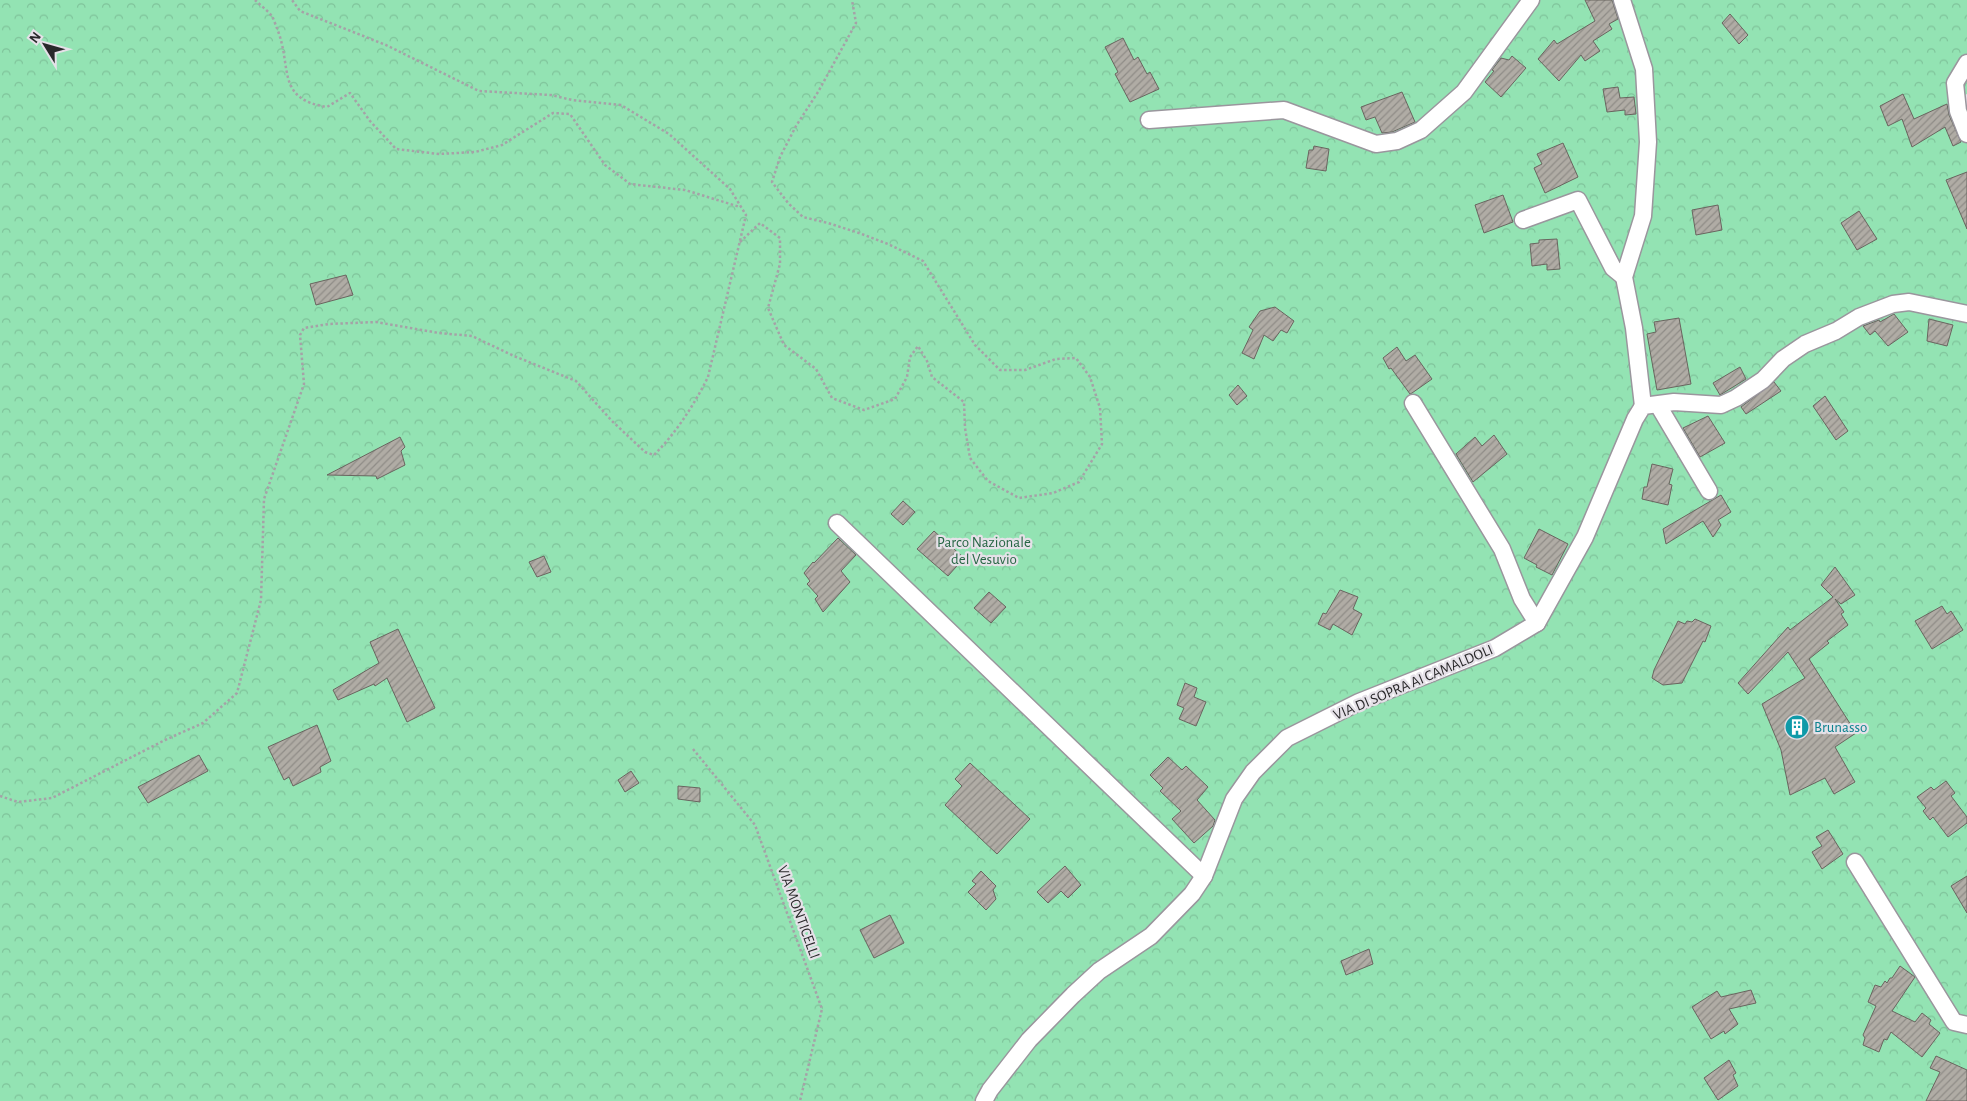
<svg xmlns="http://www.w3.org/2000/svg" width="1967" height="1101" font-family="'Alegreya Sans',sans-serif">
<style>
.park{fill:url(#park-crowns)}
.building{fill:url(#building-hatch);stroke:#69655f}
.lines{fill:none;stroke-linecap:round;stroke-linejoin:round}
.minor-casing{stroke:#9a969d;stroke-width:19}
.path{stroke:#a5a2a7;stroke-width:2.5;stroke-dasharray:2.5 2.5;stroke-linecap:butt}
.minor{stroke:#fff;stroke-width:16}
.labels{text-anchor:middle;stroke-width:4.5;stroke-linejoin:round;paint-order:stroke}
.park-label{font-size:15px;fill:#276644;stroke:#e5e1e8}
.street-label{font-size:15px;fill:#29282a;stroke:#e5e1e8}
.culture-label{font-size:15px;fill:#0d838f;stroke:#e5e1e8;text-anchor:start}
</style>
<defs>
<pattern id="park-crowns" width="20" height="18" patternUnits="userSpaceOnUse" patternTransform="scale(1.25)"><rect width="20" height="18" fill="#93e3b3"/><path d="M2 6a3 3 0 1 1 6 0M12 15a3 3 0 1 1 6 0" fill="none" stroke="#7fc39a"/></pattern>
<pattern id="building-hatch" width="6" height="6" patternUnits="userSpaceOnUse" patternTransform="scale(1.25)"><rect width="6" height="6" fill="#b0aca5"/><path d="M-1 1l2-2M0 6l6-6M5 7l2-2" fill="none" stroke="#8f8c87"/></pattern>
</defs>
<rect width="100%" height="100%" fill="#e5e1e8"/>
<polygon class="park" points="0,0 1967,0 1967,94 1963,96 1967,108 1967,1101 0,1101"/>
<g class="building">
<polygon points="1585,0 1612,0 1618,19 1609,24 1612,29 1593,41 1600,51 1585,61 1581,55 1559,81 1538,59 1554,40 1557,44 1595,21"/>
<polygon points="1730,14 1748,35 1739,44 1722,23"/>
<polygon points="1123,38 1134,60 1138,57 1147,74 1150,72 1159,89 1130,102 1115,74 1118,72 1105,47"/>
<polygon points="1512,56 1526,68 1501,97 1485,82 1494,71 1492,70 1501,58 1509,60"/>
<polygon points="1618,87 1620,98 1634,97 1636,114 1625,115 1625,110 1607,112 1603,89"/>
<polygon points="1402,92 1415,122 1392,132 1382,133 1375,117 1366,120 1361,107"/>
<polygon points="1903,94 1914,119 1947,104 1949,115 1961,142 1953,146 1945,127 1912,147 1902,119 1888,126 1880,106"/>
<polygon points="1563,143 1578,177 1545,193 1534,168 1542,164 1537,154"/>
<polygon points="1314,146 1329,149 1326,171 1306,168 1309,150 1313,150"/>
<polygon points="1967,172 1967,229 1946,180"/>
<polygon points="1503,195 1513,222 1484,233 1475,205"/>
<polygon points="1718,205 1722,230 1696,235 1692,210"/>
<polygon points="1859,211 1877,239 1857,250 1841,223"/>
<polygon points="1557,239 1560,269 1547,270 1547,264 1532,266 1530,244 1539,243 1539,240"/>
<polygon points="346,275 353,295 316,305 310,284"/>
<polygon points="1275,307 1294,321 1287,333 1281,330 1273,341 1264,335 1254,359 1242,353 1253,330 1249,327 1260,311"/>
<polygon points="1894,314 1908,332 1888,346 1875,331 1870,335 1863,326 1879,320 1880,322"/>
<polygon points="1679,318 1691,384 1657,390 1647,334 1656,332 1654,322"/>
<polygon points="1929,319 1953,325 1947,346 1927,341"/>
<polygon points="1397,347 1406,361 1415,355 1432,379 1412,393 1410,394 1391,368 1389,369 1383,358"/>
<polygon points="1740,367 1746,379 1720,395 1713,383"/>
<polygon points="1774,382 1781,391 1746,414 1741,407"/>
<polygon points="1238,385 1247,396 1237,405 1229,395"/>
<polygon points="1825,396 1848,431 1836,440 1813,406"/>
<polygon points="1708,416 1725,443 1700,457 1683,428"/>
<polygon points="1494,435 1507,454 1473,482 1456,454 1475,437 1482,446"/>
<polygon points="400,437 405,447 401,451 405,465 377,479 376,476 327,475"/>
<polygon points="1652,464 1673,469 1669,484 1672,485 1668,505 1642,499 1644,487 1647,487"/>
<polygon points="1721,495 1731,512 1718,520 1721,525 1713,537 1703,521 1666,544 1663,529"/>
<polygon points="903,501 915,512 903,525 891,514"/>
<polygon points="1539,529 1568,544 1552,575 1536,567 1537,565 1524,558"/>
<polygon points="934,531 964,558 948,576 917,549"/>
<polygon points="838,538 856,555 841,571 850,582 823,612 815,599 818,596 807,584 810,581 804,573 813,562 814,563"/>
<polygon points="544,556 551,572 537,577 529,562"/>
<polygon points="1835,567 1855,595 1841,604 1835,599 1844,612 1841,614 1848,625 1827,641 1829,643 1809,659 1856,733 1835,747 1855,782 1834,794 1825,778 1790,795 1781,750 1762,704 1805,678 1788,652 1748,694 1738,683 1788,627 1790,630 1833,597 1821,585"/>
<polygon points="1340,590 1358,597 1353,609 1362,614 1352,635 1333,624 1330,630 1318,624 1323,613 1326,614"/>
<polygon points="989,592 1006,607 991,623 974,608"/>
<polygon points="1942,606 1947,614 1951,611 1963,630 1932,649 1915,621"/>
<polygon points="1695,619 1711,626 1705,642 1703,641 1682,683 1663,685 1652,678 1654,670 1678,621 1685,624 1687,621 1692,622"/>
<polygon points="398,629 435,708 407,722 387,678 375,686 374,684 338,700 333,690 379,663 370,642"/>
<polygon points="1185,683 1197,688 1194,697 1206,702 1196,726 1179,719 1184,708 1177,705"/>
<polygon points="317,725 331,761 320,767 321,772 293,786 289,777 284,780 268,747"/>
<polygon points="199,755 208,771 148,803 138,787"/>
<polygon points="1168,757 1182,770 1186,766 1208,787 1197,800 1215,820 1213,826 1194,843 1172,819 1181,811 1160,791 1163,788 1150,775"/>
<polygon points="970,763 1030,819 997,854 945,805 962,786 955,779"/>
<polygon points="631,771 639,783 625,792 618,780"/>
<polygon points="1946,781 1955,793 1951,796 1967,817 1967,823 1948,837 1933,817 1930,820 1923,811 1926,808 1917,797 1931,787 1934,790"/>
<polygon points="678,786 700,788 700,802 678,799"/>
<polygon points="1828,830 1843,854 1822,869 1812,852 1822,846 1816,837"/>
<polygon points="1065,866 1081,885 1068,898 1061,891 1048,903 1037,892"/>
<polygon points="981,871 996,886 993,890 996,899 986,910 968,892 976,884 972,881"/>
<polygon points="1967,876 1967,913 1951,886"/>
<polygon points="890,915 904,943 874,958 860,930"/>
<polygon points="1369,949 1373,964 1346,975 1341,961"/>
<polygon points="1900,966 1915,977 1892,1011 1915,1022 1922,1013 1931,1020 1929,1024 1940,1033 1922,1057 1891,1032 1887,1040 1884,1039 1879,1052 1863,1045 1865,1038 1863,1035 1876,1006 1868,1002 1875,985 1881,987 1885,981 1887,983 1890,978 1892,978"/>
<polygon points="1751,990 1756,1003 1729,1009 1738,1024 1725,1034 1724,1031 1711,1039 1692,1007 1717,991 1721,997"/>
<polygon points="1936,1056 1967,1070 1967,1101 1926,1101 1940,1072 1930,1068"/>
<polygon points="1729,1060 1736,1073 1733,1075 1738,1086 1718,1100 1704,1078"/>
</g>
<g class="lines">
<defs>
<g id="minor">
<polyline points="1622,0 1644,69 1648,142 1643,216 1624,277 1634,328 1643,406"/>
<polyline points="1967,63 1955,83 1958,111 1967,134"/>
<polyline points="1149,120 1284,110 1376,144 1397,141 1421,130 1464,92 1531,0"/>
<polyline points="1523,220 1578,200 1613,268 1624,277"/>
<polyline points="1413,403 1502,549 1522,599 1537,623"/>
<polyline points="1658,405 1709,491"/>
<polyline points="837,523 1204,876"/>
<polyline points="1855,862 1954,1022 1967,1025"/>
<polyline points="984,1101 990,1090 1029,1040 1073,995 1099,971 1151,936 1192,894 1204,876 1234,799 1253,772 1287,738 1359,702 1495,648 1537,623 1585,537 1635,419 1643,406 1674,402 1721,405 1736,398 1763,380 1783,359 1805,344 1836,331 1859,317 1893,304 1909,302 1967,314"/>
</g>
</defs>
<use href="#minor" class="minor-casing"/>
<g class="path">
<path d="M255,0C260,5 267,10 272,16C274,20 276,26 278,31C292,68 276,99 327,107L350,93L370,121L396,149L439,154L475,152L502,145L553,113L570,114L605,165L630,184L685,190L740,207"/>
<polyline points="740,242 760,223 780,238 780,264 768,308 784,345 816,369 832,398 864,410 895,399 907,377 910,357 918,346 927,361 932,377 964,402 965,428 970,458 988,481 1019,498 1053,493 1079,482 1102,444 1100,408 1090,377 1076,358 1056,359 1025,370 1000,370 975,345 923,261 888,244 859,233 828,223 803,217 788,203 772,182 780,157 796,126 818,92 856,23 852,0"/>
<polyline points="693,749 755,825 822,1009 800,1101"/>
<path d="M0,796L18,802L52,798L165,740L203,723L237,693L261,600L264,499L304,384L300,335L304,328L329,324L376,322L439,333L472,336L514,356L576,381L612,421L645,452L654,455C676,433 694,405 708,377L746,215L730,189L669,134L621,105L572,100L551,95L479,91L386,45L300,11L292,0"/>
</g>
<use href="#minor" class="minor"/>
</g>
<defs>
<symbol id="building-disc" viewBox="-11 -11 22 22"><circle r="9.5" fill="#0f9aa8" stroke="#e5e1e8"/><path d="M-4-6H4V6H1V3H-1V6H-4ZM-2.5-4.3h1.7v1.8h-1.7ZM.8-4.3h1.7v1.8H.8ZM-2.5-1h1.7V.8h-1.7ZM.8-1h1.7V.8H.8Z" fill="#fff"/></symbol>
</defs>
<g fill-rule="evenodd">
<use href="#building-disc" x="1783" y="713" width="28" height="28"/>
</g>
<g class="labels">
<g class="park-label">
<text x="984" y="547">Parco Nazionale<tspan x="984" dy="17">del Vesuvio</tspan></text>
</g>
<g class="street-label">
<text transform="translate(1413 682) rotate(-23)" y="5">VIA DI SOPRA AI CAMALDOLI</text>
<text transform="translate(799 912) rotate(70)" y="5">VIA MONTICELLI</text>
</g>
<g class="culture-label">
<text x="1814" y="732">Brunasso</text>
</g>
</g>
<g transform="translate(45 45) rotate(307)" stroke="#e5e1e8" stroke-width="4" paint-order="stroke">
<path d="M0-4L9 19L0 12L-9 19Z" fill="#29282a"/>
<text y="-8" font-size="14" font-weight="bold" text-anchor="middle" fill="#29282a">N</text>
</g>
</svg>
